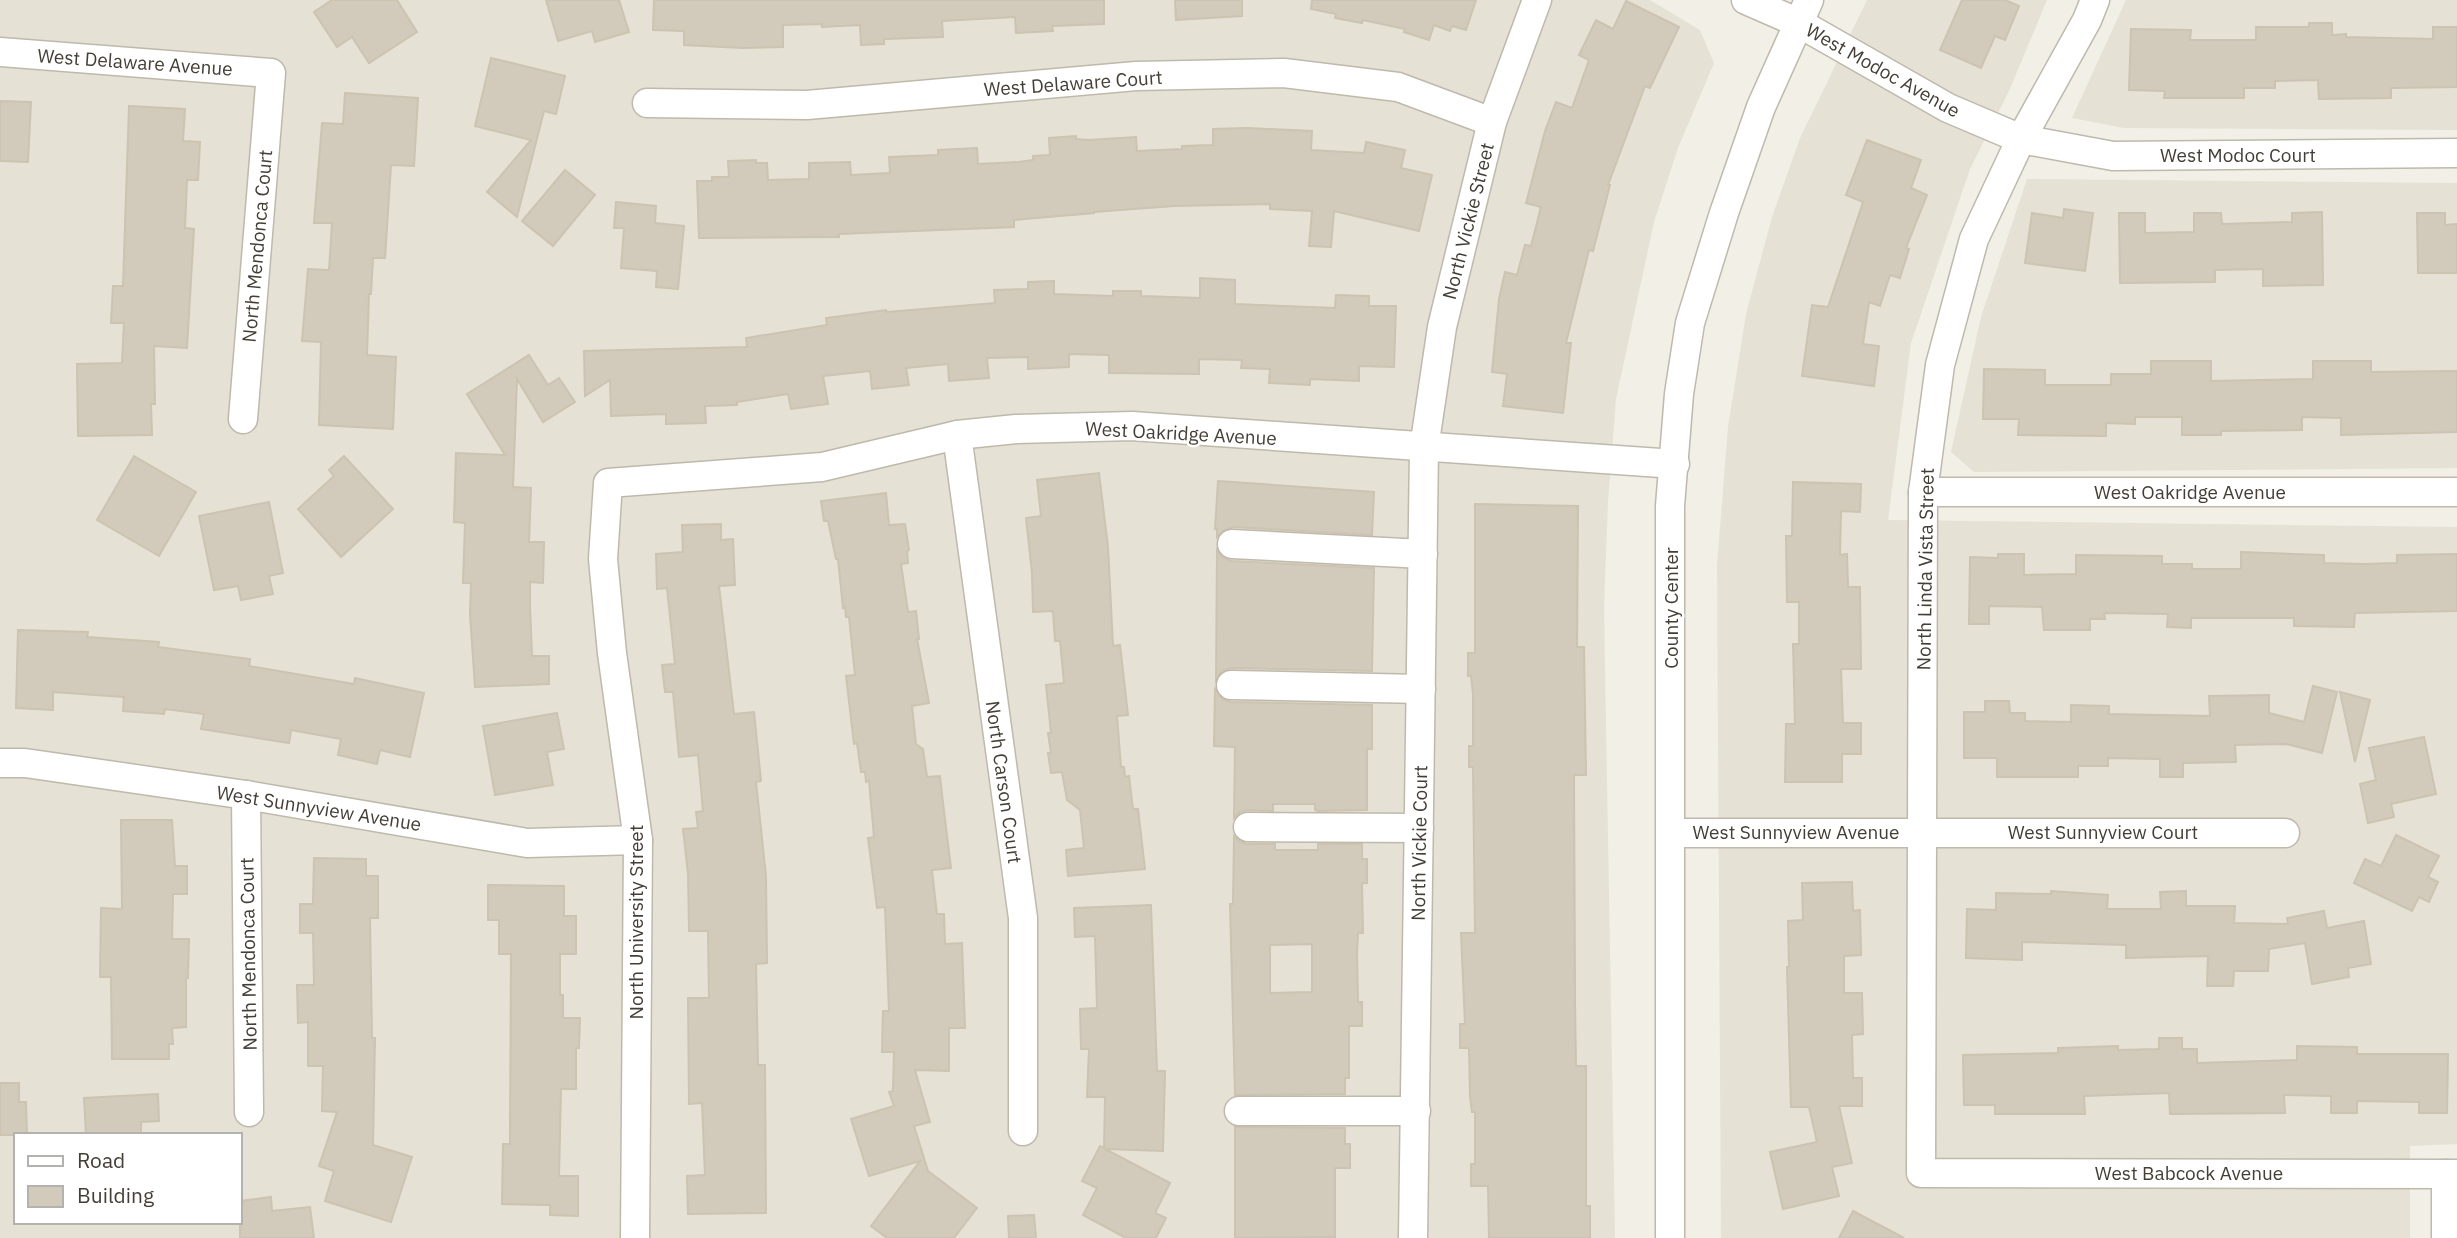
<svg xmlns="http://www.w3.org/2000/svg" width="2457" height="1238" font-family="'IBM Plex Sans',sans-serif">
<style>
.residential{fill:#e5e1d4;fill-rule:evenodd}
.building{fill:#d2cbbc;stroke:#ccc3b0;stroke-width:2;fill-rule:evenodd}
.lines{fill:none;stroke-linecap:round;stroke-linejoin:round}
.minor-casing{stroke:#bfb9ac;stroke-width:31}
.minor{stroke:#fff;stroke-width:28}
.labels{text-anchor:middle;stroke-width:5;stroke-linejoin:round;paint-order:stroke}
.street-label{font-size:19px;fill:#443f36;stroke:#fff}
</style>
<rect width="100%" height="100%" fill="#f1efe6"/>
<g class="residential">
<path d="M0,0H1650L1700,30L1714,63L1678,148L1654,222L1616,399L1608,501L1604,607L1615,1238H0ZM16,1135H240V1222H16Z"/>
<polygon points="1867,0 2047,0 2009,91 1970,169 1911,343 1888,520 2457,527 2457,1144 2410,1146 2410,1238 1721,1238 1717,566 1728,427 1746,314 1772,217 1800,138"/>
<polygon points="2126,0 2457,0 2457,130 2124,128 2072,118"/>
<polygon points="2027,179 2457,183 2457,468 1974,472 1951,452 1981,317"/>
</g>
<g class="building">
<polygon points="332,0 397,0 417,32 369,63 352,37 337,47 314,12"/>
<polygon points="546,0 619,0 629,32 595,42 592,31 558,41"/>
<polygon points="654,0 1104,0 1104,24 1052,26 1053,31 1016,33 1015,17 942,21 943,37 884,39 884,44 861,45 860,25 822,27 822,24 783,25 783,47 743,48 684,45 684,31 653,30"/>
<polygon points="1175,0 1242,0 1242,16 1176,20"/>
<polygon points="1312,0 1476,0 1466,30 1452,26 1450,31 1434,25 1429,40 1404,32 1405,29 1363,20 1362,23 1335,18 1336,14 1311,9"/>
<polygon points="1962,0 2005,0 2019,6 2005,40 1995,36 1981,68 1940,50"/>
<polygon points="1626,1 1679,27 1650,88 1645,86 1608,185 1610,185 1593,251 1589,250 1566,343 1571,343 1563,413 1503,406 1507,374 1492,372 1499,299 1505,272 1517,275 1525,245 1531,246 1541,207 1526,203 1545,131 1556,102 1572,108 1589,60 1579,55 1596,20 1613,29"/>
<polygon points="2309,23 2332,23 2332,35 2346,34 2346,37 2433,39 2433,27 2457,27 2457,87 2391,88 2391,98 2319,99 2318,80 2275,81 2275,88 2244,88 2244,98 2164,98 2165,91 2129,90 2131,29 2191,30 2190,40 2256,40 2256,27 2309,27"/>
<polygon points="491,58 565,76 556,114 544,111 517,217 487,192 531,140 475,126"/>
<polygon points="345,93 418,98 414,166 391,165 385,258 373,258 371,294 369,294 367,355 396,357 393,429 319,425 321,342 302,341 308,269 329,270 332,223 314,223 322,123 343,124"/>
<polygon points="0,101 31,102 28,162 0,161"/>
<polygon points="129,106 185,109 183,141 200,142 198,180 187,180 185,228 194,229 187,348 154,346 155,404 151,404 152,435 78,436 77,364 122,363 124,323 111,323 113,286 123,286"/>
<polygon points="1247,128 1312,131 1311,150 1364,153 1366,142 1405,150 1401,168 1432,175 1419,231 1334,211 1331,247 1309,246 1312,211 1270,209 1270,204 1174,206 1094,212 1094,213 1014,220 1014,227 839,234 839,237 699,238 697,181 712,181 712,177 729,177 728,161 756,160 756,163 767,163 768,180 809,179 809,163 850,162 851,175 890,173 889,157 938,155 938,150 977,148 978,164 1019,162 1033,160 1033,156 1050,155 1049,138 1076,136 1076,139 1088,140 1136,137 1137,151 1182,149 1182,146 1213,145 1213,129"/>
<polygon points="1867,140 1921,160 1911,188 1927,195 1906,248 1909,249 1900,278 1890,275 1880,306 1869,302 1863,344 1879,346 1874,386 1802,376 1812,305 1828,307 1863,202 1846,195"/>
<polygon points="565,170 595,195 553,246 522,221"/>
<polygon points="616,202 656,206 655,223 684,226 678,289 656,287 657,271 621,268 624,228 614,228"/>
<polygon points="2064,209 2093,213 2085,271 2025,263 2032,213 2063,218"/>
<polygon points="2322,212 2323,285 2263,286 2263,269 2215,270 2215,282 2120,283 2119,213 2145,213 2145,233 2194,232 2194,213 2221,213 2222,224 2292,222 2292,213"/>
<polygon points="2417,213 2445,213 2445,225 2457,224 2457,273 2418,273"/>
<polygon points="1200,278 1235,280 1235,304 1335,308 1336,295 1369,296 1369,306 1396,306 1394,367 1359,366 1359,381 1310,379 1310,385 1269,383 1270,369 1241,368 1242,360 1199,359 1199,374 1109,373 1109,355 1069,354 1069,367 1028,369 1028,357 987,358 989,378 949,381 948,364 906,368 909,385 872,389 870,371 823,376 828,404 791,409 788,394 737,402 737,405 705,406 706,423 666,424 666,414 611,416 610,380 585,396 584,351 747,347 746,338 827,325 826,318 886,310 887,312 995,303 994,290 1028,289 1028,282 1054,281 1054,294 1113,296 1113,291 1141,291 1141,296 1200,298"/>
<polygon points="529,355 548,385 559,378 575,402 543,422 517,379 513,487 531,488 529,542 544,542 543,583 530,582 530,606 532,656 549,656 549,684 475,687 470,614 471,583 463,583 465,523 454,522 456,453 505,455 467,394"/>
<polygon points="2151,361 2211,361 2211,381 2313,379 2313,361 2371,361 2371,372 2457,371 2457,432 2341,435 2341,418 2302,417 2302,430 2221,431 2221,435 2182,435 2182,417 2135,417 2135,424 2106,423 2106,436 2018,435 2019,419 1983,419 1984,369 2045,370 2045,385 2111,385 2111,374 2151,374"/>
<polygon points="134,456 196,492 159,556 97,520"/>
<polygon points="344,456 393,509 341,557 298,509 334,476 329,470"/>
<polygon points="1099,473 1108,547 1113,646 1120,645 1128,715 1117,716 1121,767 1124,767 1125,777 1129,776 1133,809 1138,809 1145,869 1068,876 1066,850 1084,848 1080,810 1067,800 1062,772 1051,773 1048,753 1051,753 1048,733 1051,733 1046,685 1064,683 1060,641 1055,641 1053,611 1033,612 1032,573 1026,518 1041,516 1037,480"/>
<polygon points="1218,481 1374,492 1372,535 1233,527 1224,530 1217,537 1217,529 1215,529"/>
<polygon points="1793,482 1861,484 1860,512 1841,511 1840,555 1847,554 1848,587 1860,587 1861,669 1841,669 1843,723 1861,723 1861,754 1842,754 1842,782 1785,782 1786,724 1795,724 1793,644 1799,644 1799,602 1787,602 1786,536 1792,536"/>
<polygon points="886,493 889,525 905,524 909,550 907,551 908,563 901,564 908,612 916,611 919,639 917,639 929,703 912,706 916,744 923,749 927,777 940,776 943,803 951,868 932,870 937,914 944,914 945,944 962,943 965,1028 949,1028 949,1071 915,1070 930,1122 914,1126 928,1171 977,1208 954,1238 887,1238 871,1226 920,1161 869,1176 851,1119 894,1106 889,1092 893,1091 894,1052 882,1052 883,1011 889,1011 885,907 877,908 868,838 874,837 869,781 866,782 865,772 861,772 857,743 854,744 846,676 855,675 849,617 846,617 845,607 843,608 838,559 836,559 828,521 824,521 821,501"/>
<polygon points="269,502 283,573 269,576 273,594 241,600 238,586 214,590 199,516"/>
<polygon points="1475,504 1578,506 1577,647 1584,647 1586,775 1574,775 1575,1003 1576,1066 1586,1066 1586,1206 1590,1206 1590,1238 1489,1238 1488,1186 1471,1186 1471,1164 1475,1164 1475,1112 1472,1112 1470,1096 1469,1048 1460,1048 1460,1024 1465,1024 1461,933 1475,933 1473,767 1469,767 1469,746 1473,746 1473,694 1471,676 1468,676 1468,653 1475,653"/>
<polygon points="721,524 721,540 733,539 735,585 719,586 734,714 754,712 761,781 756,782 766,876 767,963 756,964 758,1065 765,1065 766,1213 688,1214 687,1176 705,1175 702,1103 689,1104 688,998 709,998 708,931 689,931 688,874 683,829 698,828 696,812 703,811 698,755 679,757 673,692 665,692 662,665 675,664 667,588 657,589 656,554 683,552 682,525"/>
<polygon points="1217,550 1222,557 1231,561 1374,568 1372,671 1231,668 1222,671 1216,680"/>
<polygon points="2241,552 2324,555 2324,563 2363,564 2397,563 2397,555 2457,554 2457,611 2355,613 2354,627 2294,626 2294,618 2191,618 2191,628 2167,627 2168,614 2104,613 2105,619 2090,619 2090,630 2044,630 2042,607 1989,606 1989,624 1969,624 1970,557 1998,558 1998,554 2024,554 2024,575 2076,574 2076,555 2162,556 2162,564 2192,564 2192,569 2241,569"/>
<polygon points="18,630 88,632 87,637 159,642 158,647 250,659 249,666 354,684 355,678 424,693 410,757 380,750 377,764 338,755 341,739 291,730 289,743 201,729 204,714 165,709 164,714 123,711 124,697 53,692 53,710 16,708"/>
<polygon points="2313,686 2337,692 2322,753 2286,744 2235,745 2236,762 2183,763 2183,777 2160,777 2160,759 2108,758 2108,766 2078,766 2078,777 1997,777 1997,758 1964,758 1964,712 1985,712 1985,701 2009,701 2010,713 2025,713 2025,721 2071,722 2071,705 2109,706 2109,714 2210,716 2209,696 2269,695 2269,713 2304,722"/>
<polygon points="1215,689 1222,699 1231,702 1372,705 1372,749 1367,749 1367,810 1318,811 1315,810 1315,804 1273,804 1273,811 1247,810 1240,812 1234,818 1235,747 1214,746"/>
<polygon points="2340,692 2370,700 2355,762"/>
<polygon points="557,713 564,749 547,752 553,785 495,795 483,726"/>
<polygon points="2424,737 2436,794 2391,804 2394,817 2368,823 2360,784 2376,780 2369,748"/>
<polygon points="121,820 172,820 175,866 187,866 187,894 173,894 172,939 189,939 188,978 186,978 186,1027 172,1028 173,1044 169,1044 169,1059 112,1059 111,977 100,977 101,908 122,909"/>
<polygon points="2396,835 2439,856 2428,877 2438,882 2429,902 2419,897 2412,911 2354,883 2365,859 2381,866"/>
<path d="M1234,836L1240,842L1247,844H1275V850H1318V844H1362V859H1367V883H1362L1363,933H1358L1357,953L1358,1002H1362V1026H1349V1078H1345V1094L1235,1095L1230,904H1233ZM1312,944V992L1270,993V945Z"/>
<polygon points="314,858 366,859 366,876 378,876 378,918 370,918 372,1038 375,1038 373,1145 412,1157 391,1222 325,1201 334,1171 319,1166 337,1112 322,1111 323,1066 308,1066 308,1022 298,1023 297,985 314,985 313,933 300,933 300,904 313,904"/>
<polygon points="1852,882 1853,911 1860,910 1861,955 1844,956 1844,993 1862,993 1863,1034 1852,1035 1853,1078 1862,1078 1862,1106 1839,1106 1852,1163 1832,1167 1839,1196 1783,1209 1770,1152 1817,1142 1809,1107 1791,1107 1787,967 1789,967 1788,921 1803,920 1802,883"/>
<polygon points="488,885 564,886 564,916 576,916 576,954 560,954 560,995 563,995 563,1018 580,1018 579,1048 576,1048 576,1089 561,1089 559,1176 578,1176 578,1216 550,1215 550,1205 502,1204 503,1144 510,1144 511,954 499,954 499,920 488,920"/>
<polygon points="2051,891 2108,895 2107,909 2161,909 2160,892 2186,891 2186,906 2235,906 2234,923 2288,924 2287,918 2324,911 2327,928 2364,921 2371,964 2348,968 2349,977 2312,984 2305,943 2269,949 2268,971 2234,971 2233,986 2207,986 2208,956 2126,958 2126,945 2022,942 2022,960 1966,958 1967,909 1996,910 1996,893 2051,894"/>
<polygon points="1151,905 1157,1071 1165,1071 1163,1151 1105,1149 1170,1183 1155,1213 1166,1218 1156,1238 1126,1238 1083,1215 1097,1188 1082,1181 1100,1146 1104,1148 1105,1097 1087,1097 1089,1049 1081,1049 1080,1009 1097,1008 1095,936 1075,937 1074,908"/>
<polygon points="2159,1038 2182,1038 2182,1049 2197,1049 2197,1063 2297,1060 2297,1046 2357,1047 2357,1054 2448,1054 2447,1113 2419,1113 2419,1102 2357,1101 2357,1113 2331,1113 2331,1096 2284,1095 2285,1113 2170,1114 2169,1093 2084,1096 2085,1114 1995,1114 1995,1105 1964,1105 1963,1055 2058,1053 2058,1048 2118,1046 2118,1050 2159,1049"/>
<polygon points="0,1083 19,1083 19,1102 26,1102 27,1135 0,1135"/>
<polygon points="158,1094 159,1121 141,1122 141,1135 86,1135 84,1098"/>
<polygon points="1235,1127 1345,1128 1345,1144 1350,1144 1350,1168 1335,1168 1335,1237 1235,1238"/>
<polygon points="271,1197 272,1211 310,1207 314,1238 240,1238 240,1201"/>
<polygon points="1853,1211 1904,1238 1839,1238"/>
<polygon points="1034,1215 1036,1238 1009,1238 1008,1216"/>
</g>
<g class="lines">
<defs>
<g id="minor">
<polyline points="1746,0 1799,23 1948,108 2021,139 2113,156 2457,153"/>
<polyline points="2095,0 2087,20 2021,139 1974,239 1940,365 1923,492 1921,1173 2457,1174"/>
<polyline points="0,52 271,73 243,419"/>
<polyline points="647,103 807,105 1136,76 1284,73 1398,87 1492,122"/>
<polyline points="957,435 1023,918 1023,1131"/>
<polyline points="1923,492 2457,492"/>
<polyline points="1232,544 1423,554"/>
<polyline points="1231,685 1421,689"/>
<polyline points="0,763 25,763 246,795 527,843 638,840"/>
<polyline points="246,795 249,1112"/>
<polyline points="1248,827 1419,828"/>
<polyline points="1672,833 2285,833"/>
<polyline points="1239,1111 1416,1111"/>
<polyline points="2446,1174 2446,1238"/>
<polyline points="635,1238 638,840 612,653 603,559 608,483 822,467 957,435 1016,429 1132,426 1675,464"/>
<polyline points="1413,1238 1424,448 1442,327 1492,122 1537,0"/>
<polyline points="1670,1238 1670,506 1679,394 1690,323 1724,213 1761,107 1809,0"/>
</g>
</defs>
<use href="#minor" class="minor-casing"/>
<use href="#minor" class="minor"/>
</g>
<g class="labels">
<g class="street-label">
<text transform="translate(135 62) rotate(4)" y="7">West Delaware Avenue</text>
<text transform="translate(1883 70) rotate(29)" y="7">West Modoc Avenue</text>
<text transform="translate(1073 83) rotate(-4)" y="7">West Delaware Court</text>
<text x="2238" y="162">West Modoc Court</text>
<text transform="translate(1468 221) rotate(-76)" y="7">North Vickie Street</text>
<text transform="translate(257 246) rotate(-85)" y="7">North Mendonca Court</text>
<text transform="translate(1181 433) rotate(3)" y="7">West Oakridge Avenue</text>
<text x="2190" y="499">West Oakridge Avenue</text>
<text transform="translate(1925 569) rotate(-89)" y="7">North Linda Vista Street</text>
<text transform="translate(1671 608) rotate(-90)" y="7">County Center</text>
<text transform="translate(1004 782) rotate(82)" y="7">North Carson Court</text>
<text transform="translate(319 808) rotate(9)" y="7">West Sunnyview Avenue</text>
<text x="1796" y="839">West Sunnyview Avenue</text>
<text x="2103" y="839">West Sunnyview Court</text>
<text transform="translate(1419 843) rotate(-89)" y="7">North Vickie Court</text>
<text transform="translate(636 922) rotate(-90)" y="7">North University Street</text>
<text transform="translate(248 954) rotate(-91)" y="7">North Mendonca Court</text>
<text x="2189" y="1180">West Babcock Avenue</text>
</g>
</g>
<rect x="14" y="1133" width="228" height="91" fill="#ffffff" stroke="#b4b2af" stroke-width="2"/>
<rect x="28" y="1156" width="35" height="10" fill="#ffffff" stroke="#b4b2af" stroke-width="2"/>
<text x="77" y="1168" font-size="21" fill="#443f36">Road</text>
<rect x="28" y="1186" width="35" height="21" fill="#d2cbbc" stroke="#b4b2af" stroke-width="2"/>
<text x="77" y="1203" font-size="21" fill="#443f36">Building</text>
</svg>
